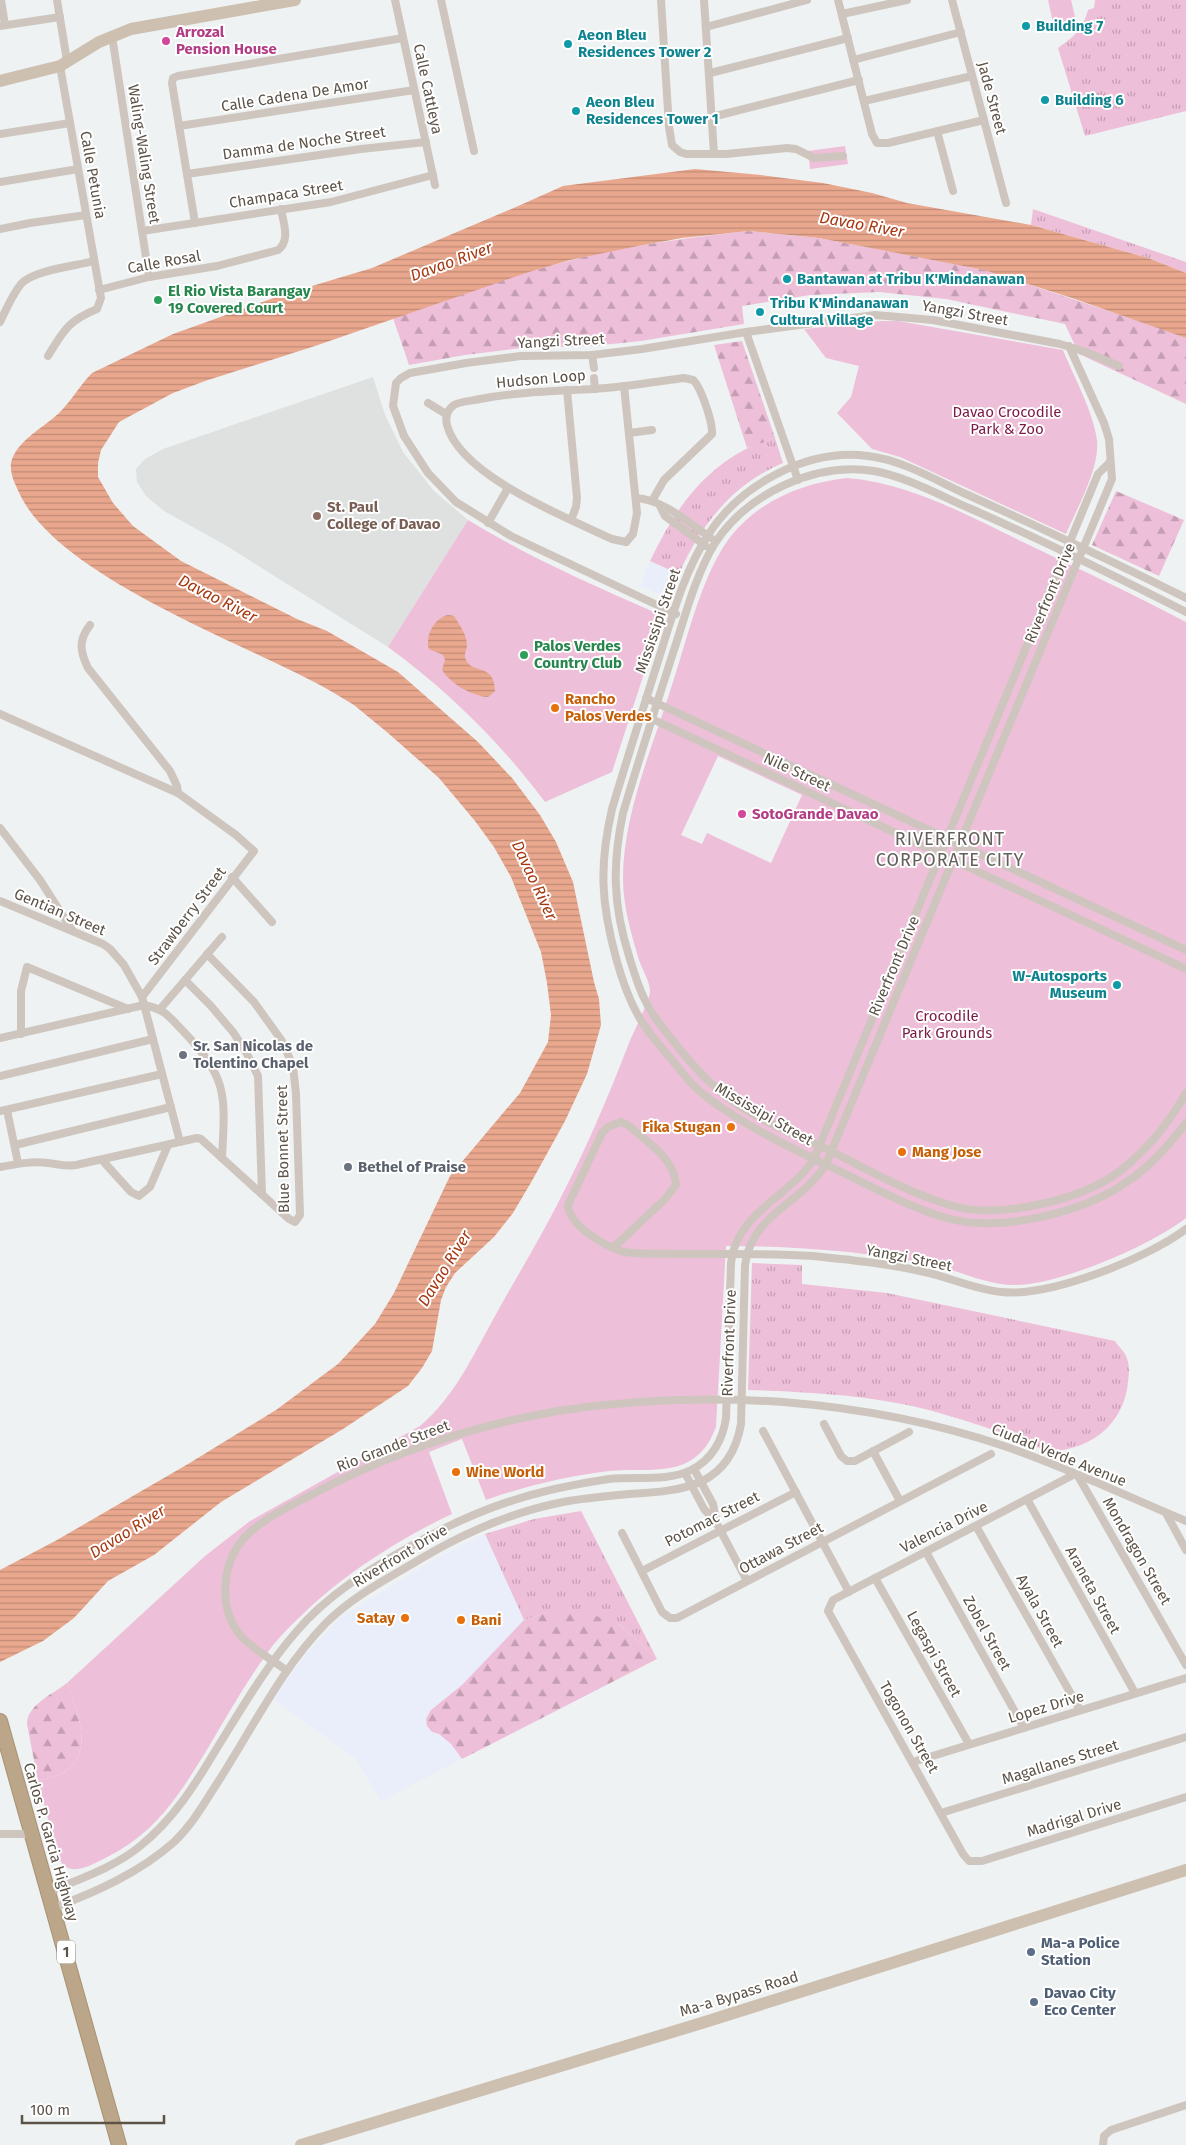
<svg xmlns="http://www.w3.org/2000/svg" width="1186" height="2145" font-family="'Fira Sans',sans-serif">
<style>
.commercial{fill:#eaeefb}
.education{fill:#dee1e0}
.grass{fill:url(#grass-tufts)}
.forest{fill:url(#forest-firs)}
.green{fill:#eebfd9;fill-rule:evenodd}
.water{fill:url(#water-rules)}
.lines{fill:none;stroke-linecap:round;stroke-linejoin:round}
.highway-casing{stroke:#a89274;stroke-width:16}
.street{stroke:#cec6be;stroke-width:8}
.primary{stroke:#cdc0b0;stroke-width:12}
.highway{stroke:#bca689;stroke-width:14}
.culture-dot{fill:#0f9aa8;stroke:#fff;stroke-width:2}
.hotel-dot{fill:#d1479c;stroke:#fff;stroke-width:2}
.leisure-dot{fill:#2e9e5b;stroke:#fff;stroke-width:2}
.education-dot{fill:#8d6e63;stroke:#fff;stroke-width:2}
.food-dot{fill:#e8710a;stroke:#fff;stroke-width:2}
.worship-dot{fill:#6b7280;stroke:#fff;stroke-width:2}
.service-dot{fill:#5c6f8a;stroke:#fff;stroke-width:2}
.labels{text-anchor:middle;stroke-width:4;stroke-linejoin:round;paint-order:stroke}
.shield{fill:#fff;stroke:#8d877f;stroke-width:1}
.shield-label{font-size:14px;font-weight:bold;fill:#5c5348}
.culture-label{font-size:15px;font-weight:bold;fill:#0d838f;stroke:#fff;text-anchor:start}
.hotel-label{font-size:15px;font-weight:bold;fill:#b23c85;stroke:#fff;text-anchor:start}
.street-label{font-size:15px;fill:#5c5348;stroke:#fff}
.leisure-label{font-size:15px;font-weight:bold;fill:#27864d;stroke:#fff;text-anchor:start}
.park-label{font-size:15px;fill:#7c1a45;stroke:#fff}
.education-label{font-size:15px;font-weight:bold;fill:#785e54;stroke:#fff;text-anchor:start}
.food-label{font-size:15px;font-weight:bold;fill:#c56008;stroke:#fff;text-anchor:start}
.worship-label{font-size:15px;font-weight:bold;fill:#5b616d;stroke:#fff;text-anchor:start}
.service-label{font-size:15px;font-weight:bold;fill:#4e5e75;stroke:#fff;text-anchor:start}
.water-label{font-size:16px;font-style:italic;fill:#a63911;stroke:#fff}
.quarter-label{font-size:18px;letter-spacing:1px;fill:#64615c;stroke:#fff}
</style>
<defs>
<pattern id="grass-tufts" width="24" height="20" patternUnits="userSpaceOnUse" patternTransform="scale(1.25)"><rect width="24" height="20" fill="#eebfd9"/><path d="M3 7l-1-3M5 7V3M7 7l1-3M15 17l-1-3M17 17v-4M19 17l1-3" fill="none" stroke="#c49eb2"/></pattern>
<pattern id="forest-firs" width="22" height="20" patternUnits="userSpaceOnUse" patternTransform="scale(1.25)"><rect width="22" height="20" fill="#eebfd9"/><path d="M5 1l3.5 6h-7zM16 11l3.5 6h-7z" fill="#c49eb2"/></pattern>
<pattern id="water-rules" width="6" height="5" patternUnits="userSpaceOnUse" patternTransform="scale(1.25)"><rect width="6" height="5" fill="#e9a78e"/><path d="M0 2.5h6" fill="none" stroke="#c08b76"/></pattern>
</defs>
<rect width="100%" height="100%" fill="#eff2f2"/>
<g class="commercial">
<polygon points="650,561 679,574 669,598 640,586"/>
<polygon points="485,1534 524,1620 462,1685 431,1710 427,1726 432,1732 439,1734 451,1744 462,1759 381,1801 355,1758 273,1699 304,1656 342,1616 435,1559"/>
</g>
<polygon class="education" points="373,377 385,415 403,452 434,491 468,520 388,647 225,545 164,511 146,496 137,482 136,469 145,459 163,449"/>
<g class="grass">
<path d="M1095,0H1186V111L1085,136L1058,48C1075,36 1082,30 1088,10L1094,8Z"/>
<polygon points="1033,209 1186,262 1186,273 1148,258 1031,225"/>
<path d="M775,438L783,463C733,484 701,524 679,574L650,561C672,515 699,473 746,449C755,444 766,441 775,438Z"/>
<path d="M752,1263L802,1265V1284L887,1293L1115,1341C1118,1346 1124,1351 1126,1356C1130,1364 1129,1374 1128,1382C1125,1418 1098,1445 1062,1450C1042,1453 1024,1440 1005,1434C980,1425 954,1417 929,1410C871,1395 808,1392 748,1390Z"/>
<polygon points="581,1511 657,1659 618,1623 549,1612 524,1620 485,1534 534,1519"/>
</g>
<g class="forest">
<path d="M749,231L819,238L985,270L1166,330L1186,338V404L1079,354L1065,324L946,299L879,292L810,295L742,306L744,324L641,341L592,346L521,348L465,355L409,365L393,318C451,298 509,276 568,261C627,245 688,238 749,231Z"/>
<polygon points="742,341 775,438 747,448 714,345"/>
<polygon points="1116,491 1184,520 1159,576 1092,545"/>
<polygon points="577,1610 618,1623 657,1659 462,1759 451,1744 439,1734 432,1732 427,1726 426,1719 431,1710 462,1685 524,1620 549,1612"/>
<path d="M67,1683C77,1711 97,1756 60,1774C54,1777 45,1779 38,1781L27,1724C27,1705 53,1694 67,1683Z"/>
</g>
<g class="green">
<polygon points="1048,0 1071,0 1076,21 1054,27"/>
<polygon points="845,146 848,164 810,169 808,151"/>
<path d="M882,321H898L1063,350C1074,377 1093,411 1097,440C1100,468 1077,508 1066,534L900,457L872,449L837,413L851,397L859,366L826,358L804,329Z"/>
<path d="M847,478C910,483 969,516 1025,543C1079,569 1133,594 1186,622V1218C1150,1246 1063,1283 1018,1285C987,1286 959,1270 929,1264C862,1251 794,1246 726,1246L716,1427C710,1442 703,1454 688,1462C665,1474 634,1468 609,1471C567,1476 526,1486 486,1500L462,1439L429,1452L452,1514C399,1539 344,1574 302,1615C289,1627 276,1640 266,1655C245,1684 227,1716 208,1748C187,1782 166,1818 132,1842C121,1850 106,1858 93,1864C78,1871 66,1873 58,1857L38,1781C45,1779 54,1777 60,1774C97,1756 77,1711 67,1683L205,1556L250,1521L420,1426C457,1395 476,1349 500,1307C519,1273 539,1240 557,1205C584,1153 608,1098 629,1043C633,1033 650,1000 650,991C650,982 642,969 639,960C631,933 623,907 623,878C623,814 653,746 672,685C687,640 702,573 731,536C760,500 803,483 847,478ZM718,756L802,795L771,863L707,833L702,844L681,835Z"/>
<path d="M468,520C527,556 590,584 654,612L660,624L612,772L545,802C500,742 448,691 388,647Z"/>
</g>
<g class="water">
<path d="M695,169L761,175L823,183L872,193L907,203L1031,225L1148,258L1186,273V338L1072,298L984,270L819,238L749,231L682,238L638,246L570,260L526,273L315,346L205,381L173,393L119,422L101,450L98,463V477L113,503L133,526L181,561L297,619L327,631L398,672L478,742L512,778L540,815L556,842L573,882L594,982L599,999L601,1025L587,1074L565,1121L533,1179L513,1213L494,1237L455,1273L446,1287L441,1300L432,1351L422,1368L408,1386L343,1429L221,1502L154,1555L108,1581L74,1618L43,1641L0,1662V1570L57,1540L188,1464L276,1410L338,1364L375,1324L394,1293L450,1176L520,1093L548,1042L551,1015L547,983L541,952L511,877L494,847L475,821L439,778L388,733L354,705L334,693C252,645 52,577 17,488C13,480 10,472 11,463C16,441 43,428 58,414C71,402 79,386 92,373L173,334L282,295L372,268L516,207L563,186Z"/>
<path d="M448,615L454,616C459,624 467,635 467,645C467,650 463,654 466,660C473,675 494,662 495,691L488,697C472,696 451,684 442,670L445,660L443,655L429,649C425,636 434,618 448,615Z"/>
</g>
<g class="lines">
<defs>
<polyline id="highway" points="0,1721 119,2145"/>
</defs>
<use href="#highway" class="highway-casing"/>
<g class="street">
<polyline points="1,0 5,25"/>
<polyline points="57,0 67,61"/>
<polyline points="395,0 435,185"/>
<polyline points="441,0 474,151"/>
<polyline points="661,0 669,127 672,145 680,152 686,154 726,154 787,148 796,149 814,158 843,156"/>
<polyline points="704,0 714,154"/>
<polyline points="838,0 872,134 877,143 888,143 984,120"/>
<polyline points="952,0 1006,203"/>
<polyline points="842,14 907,0"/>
<polyline points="0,26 60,17"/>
<polyline points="706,27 807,0"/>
<polyline points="112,36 149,277"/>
<polyline points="853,60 961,32"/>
<polyline points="710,73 848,38"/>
<polyline points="864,101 972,76"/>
<polyline points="712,117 859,80"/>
<polyline points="179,126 414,90"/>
<polyline points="937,131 953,191"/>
<polyline points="0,134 70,123"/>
<polyline points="187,174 361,149 426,142"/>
<polyline points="0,182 78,169"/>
<polyline points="195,223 172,83 173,78 178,76 403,38"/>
<polyline points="0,229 30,223 86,215"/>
<polyline points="142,231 331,202 433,175"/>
<path d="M99,290L149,277L217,266L278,250C291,240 283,222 281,209"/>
<path d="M0,322C6,310 12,295 21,284C33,270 76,266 94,261"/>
<polyline points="746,332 798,480"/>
<polyline points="592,355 594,368"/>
<path d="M48,356C64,330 68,321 97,309L101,298L60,66"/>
<polyline points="594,378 595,389"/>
<polyline points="624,386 637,513 633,534 626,542"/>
<polyline points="567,390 577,498 576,507 571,520"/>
<polyline points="428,403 446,414"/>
<polyline points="629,433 652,430"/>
<path d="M636,498C662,499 689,523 711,538"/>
<polyline points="660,506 665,516 706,546"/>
<polyline points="488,523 508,488"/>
<path d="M626,542L612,539C568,518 460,476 447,425C445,417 447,410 454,405C461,401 472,401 480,399C518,392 555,391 593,389C624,387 654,382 684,378L693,380C701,387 713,423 712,434L664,480L652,501"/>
<path d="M1186,598C1114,562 1041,528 968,495C937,481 903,460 868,456C807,448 740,485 708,535C684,572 672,617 659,658C643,709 627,759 612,809C599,865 601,903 616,958C622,980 630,1003 642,1022C651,1036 661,1047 672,1060C681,1071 691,1085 704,1095C743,1125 787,1146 831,1167C869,1185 906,1206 946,1218C999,1233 1084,1213 1128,1181C1151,1166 1169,1145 1186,1123"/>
<path d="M1186,612C1115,576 1042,540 969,508C939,495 907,477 874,471C815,462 748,493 715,543C695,576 685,617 673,653C656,706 639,759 623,813C612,865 613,905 629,956C633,969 637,983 643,996C652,1017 668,1034 682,1052C699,1073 718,1092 741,1107C770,1126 802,1137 833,1152C872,1172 911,1194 953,1206C1000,1219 1082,1200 1120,1171C1147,1150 1169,1123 1186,1093"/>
<polyline points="676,614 511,536 456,502 428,473 404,436 393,406 396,383 401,378 410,373 466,363 521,356 592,355 642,349 746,332 875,315 933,320 1060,344 1086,352 1119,366"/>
<path d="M90,625C78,641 80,651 88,668L170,771L177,786L178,793"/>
<polyline points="646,698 1186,950"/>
<polyline points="0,714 178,793 236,835 254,851 142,997"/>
<polyline points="650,718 1186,969"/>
<polyline points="0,828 40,880 72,930"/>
<polyline points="232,877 272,922"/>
<polyline points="0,901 103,944 110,949 124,965 142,997 180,1142"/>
<polyline points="185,980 211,1006 233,1032 245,1050 258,1076 262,1194"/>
<polyline points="161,1008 222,937"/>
<polyline points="21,1034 21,991 27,967 128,1009"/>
<path d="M0,1038L144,1005C167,1010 168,1016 184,1032C229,1080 225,1096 222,1158"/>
<polyline points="0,1076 153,1039"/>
<polyline points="7,1110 18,1163"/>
<polyline points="0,1111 162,1074"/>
<polyline points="15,1145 171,1107"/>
<polyline points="102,1160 131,1192 139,1196 150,1187 168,1145"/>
<path d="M0,1167C16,1164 32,1161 48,1163C58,1164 65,1167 76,1165L197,1138L201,1139L289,1219L295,1222L300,1215L296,1094L293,1066L282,1041L254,1002L207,954"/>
<path d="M613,1248L665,1199L676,1185C675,1159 646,1141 628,1125L621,1122L608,1127L602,1133L568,1205C570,1227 605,1246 624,1252C644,1255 664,1253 684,1254C727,1254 771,1253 813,1256C852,1260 892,1264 929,1273C954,1279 977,1290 1002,1292C1051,1297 1148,1258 1186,1229"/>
<polyline points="824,1424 841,1456 847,1461 855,1461 909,1432"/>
<polyline points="763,1431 849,1592"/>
<polyline points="873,1451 900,1501"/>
<polyline points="694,1469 713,1504 716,1520"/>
<polyline points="685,1473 704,1509 716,1522 747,1581"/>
<polyline points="1075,1474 833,1600 828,1611 963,1854 969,1861 982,1861 1186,1797"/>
<polyline points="1078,1476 1186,1665"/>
<polyline points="1027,1499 1135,1693"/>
<polyline points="1166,1513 1186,1550"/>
<polyline points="976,1526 1080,1710"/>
<polyline points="622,1533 662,1612 670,1618 677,1618 991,1454"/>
<polyline points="926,1552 1024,1728"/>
<polyline points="642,1571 796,1492"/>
<polyline points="875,1578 969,1744"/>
<path d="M286,1670C271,1659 252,1649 240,1635C217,1606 222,1559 248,1534C265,1518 287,1508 307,1497C384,1456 471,1426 558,1411C632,1399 708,1397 783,1402C858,1408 933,1422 1004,1446C1066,1467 1126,1496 1186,1521"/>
<polyline points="913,1762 1186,1678"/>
<polyline points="941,1813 1186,1737"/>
<polyline points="0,1834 32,1834"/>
<path d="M49,1892C79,1879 113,1868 139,1847C173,1820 195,1785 217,1748C242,1708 265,1668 296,1632C327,1595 370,1569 411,1546C478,1508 533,1490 609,1479C636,1476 667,1482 691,1470C712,1460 723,1439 726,1418L731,1263C736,1213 788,1198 814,1159L1098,474L1109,463"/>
<path d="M53,1908C96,1892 139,1873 174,1842C192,1825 203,1805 216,1785C252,1730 280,1670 326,1623C354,1595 389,1578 422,1558C466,1532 512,1512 563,1502C584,1498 607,1496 629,1494C683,1491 730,1487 741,1424L745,1265C752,1213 801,1205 826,1164L1112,479L1109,439L1104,423L1069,346"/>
<polyline points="1103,2145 1104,2136 1111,2130 1186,2105"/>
</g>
<g class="primary">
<polyline points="0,81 60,66 99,42 131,29 295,0"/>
<polyline points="301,2145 705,2022 1186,1870"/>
</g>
<use href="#highway" class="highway"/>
</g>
<g class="culture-dot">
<circle cx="1026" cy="26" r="5"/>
<circle cx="568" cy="44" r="5"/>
<circle cx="1045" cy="100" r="5"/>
<circle cx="576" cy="111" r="5"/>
<circle cx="787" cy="279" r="5"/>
<circle cx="760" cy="312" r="5"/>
<circle cx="1117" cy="985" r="5"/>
</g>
<g class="hotel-dot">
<circle cx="166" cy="41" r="5"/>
<circle cx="742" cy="814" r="5"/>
</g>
<g class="leisure-dot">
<circle cx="158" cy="300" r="5"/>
<circle cx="524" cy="655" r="5"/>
</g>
<circle class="education-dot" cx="317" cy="516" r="5"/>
<g class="food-dot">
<circle cx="555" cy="708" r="5"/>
<circle cx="731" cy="1127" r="5"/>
<circle cx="902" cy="1152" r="5"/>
<circle cx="456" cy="1472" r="5"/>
<circle cx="405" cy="1618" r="5"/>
<circle cx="461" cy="1620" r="5"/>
</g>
<g class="worship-dot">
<circle cx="183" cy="1055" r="5"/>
<circle cx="348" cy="1167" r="5"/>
</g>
<g class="service-dot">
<circle cx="1031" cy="1952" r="5"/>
<circle cx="1034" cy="2002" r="5"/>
</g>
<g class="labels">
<rect class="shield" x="57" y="1940.5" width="18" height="23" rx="4"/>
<g class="shield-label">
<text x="66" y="1957">1</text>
</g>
<g class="culture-label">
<text x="1036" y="31">Building 7</text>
<text x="578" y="40">Aeon Bleu<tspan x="578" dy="17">Residences Tower 2</tspan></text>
<text x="1055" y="105">Building 6</text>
<text x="586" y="107">Aeon Bleu<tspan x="586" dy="17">Residences Tower 1</tspan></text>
<text x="797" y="284">Bantawan at Tribu K'Mindanawan</text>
<text x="770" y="308">Tribu K'Mindanawan<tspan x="770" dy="17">Cultural Village</tspan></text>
<text x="1107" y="981" text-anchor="end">W-Autosports<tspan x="1107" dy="17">Museum</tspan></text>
</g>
<g class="hotel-label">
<text x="176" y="37">Arrozal<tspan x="176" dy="17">Pension House</tspan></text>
<text x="752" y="819">SotoGrande Davao</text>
</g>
<g class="street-label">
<text transform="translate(428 89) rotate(78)" y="5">Calle Cattleya</text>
<text transform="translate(295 95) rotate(-9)" y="5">Calle Cadena De Amor</text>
<text transform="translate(992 98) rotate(75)" y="5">Jade Street</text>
<text transform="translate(304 143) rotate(-8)" y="5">Damma de Noche Street</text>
<text transform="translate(144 154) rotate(81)" y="5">Waling-Waling Street</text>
<text transform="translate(93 175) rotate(80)" y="5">Calle Petunia</text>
<text transform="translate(286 194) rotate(-9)" y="5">Champaca Street</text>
<text transform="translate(164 262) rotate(-10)" y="5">Calle Rosal</text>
<text transform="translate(965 313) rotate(10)" y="5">Yangzi Street</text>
<text transform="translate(561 341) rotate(-3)" y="5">Yangzi Street</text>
<text transform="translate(541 379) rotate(-5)" y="5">Hudson Loop</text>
<text transform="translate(1050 593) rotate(-67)" y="5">Riverfront Drive</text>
<text transform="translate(658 621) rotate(-71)" y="5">Mississipi Street</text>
<text transform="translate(797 772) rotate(25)" y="5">Nile Street</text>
<text transform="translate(60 912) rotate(23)" y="5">Gentian Street</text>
<text transform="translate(187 916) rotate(-53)" y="5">Strawberry Street</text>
<text transform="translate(894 966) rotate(-67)" y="5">Riverfront Drive</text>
<text transform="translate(764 1114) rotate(30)" y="5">Mississipi Street</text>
<text transform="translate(283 1149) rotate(-91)" y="5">Blue Bonnet Street</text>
<text transform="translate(909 1258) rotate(11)" y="5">Yangzi Street</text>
<text transform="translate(729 1343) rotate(-88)" y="5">Riverfront Drive</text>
<text transform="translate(393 1446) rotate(-21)" y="5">Rio Grande Street</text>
<text transform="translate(1059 1455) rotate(22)" y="5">Ciudad Verde Avenue</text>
<text transform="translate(712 1519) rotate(-27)" y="5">Potomac Street</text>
<text transform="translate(944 1527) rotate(-27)" y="5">Valencia Drive</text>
<text transform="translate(781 1548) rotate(-28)" y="5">Ottawa Street</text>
<text transform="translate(1137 1551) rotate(60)" y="5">Mondragon Street</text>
<text transform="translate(400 1556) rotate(-31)" y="5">Riverfront Drive</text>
<text transform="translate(1093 1590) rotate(61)" y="5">Araneta Street</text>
<text transform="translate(1040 1611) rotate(61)" y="5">Ayala Street</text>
<text transform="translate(987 1633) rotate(61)" y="5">Zobel Street</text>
<text transform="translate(934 1654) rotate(61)" y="5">Legaspi Street</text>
<text transform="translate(1046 1707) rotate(-17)" y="5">Lopez Drive</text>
<text transform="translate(909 1727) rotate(60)" y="5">Togonon Street</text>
<text transform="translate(1060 1762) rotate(-17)" y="5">Magallanes Street</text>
<text transform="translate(1074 1818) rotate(-17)" y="5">Madrigal Drive</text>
<text transform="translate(51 1842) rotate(74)" y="5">Carlos P. Garcia Highway</text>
<text transform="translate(739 1994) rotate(-17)" y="5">Ma-a Bypass Road</text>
</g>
<g class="leisure-label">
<text x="168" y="296">El Rio Vista Barangay<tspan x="168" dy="17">19 Covered Court</tspan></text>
<text x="534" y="651">Palos Verdes<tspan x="534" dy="17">Country Club</tspan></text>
</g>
<g class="park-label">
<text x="1007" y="417">Davao Crocodile<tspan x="1007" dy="17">Park &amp; Zoo</tspan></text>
<text x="947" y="1021">Crocodile<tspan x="947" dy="17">Park Grounds</tspan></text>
</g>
<g class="education-label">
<text x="327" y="512">St. Paul<tspan x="327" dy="17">College of Davao</tspan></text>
</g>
<g class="food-label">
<text x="565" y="704">Rancho<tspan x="565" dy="17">Palos Verdes</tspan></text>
<text x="721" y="1132" text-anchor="end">Fika Stugan</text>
<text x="912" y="1157">Mang Jose</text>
<text x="466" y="1477">Wine World</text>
<text x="395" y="1623" text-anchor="end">Satay</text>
<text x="471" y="1625">Bani</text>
</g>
<g class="worship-label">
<text x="193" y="1051">Sr. San Nicolas de<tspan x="193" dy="17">Tolentino Chapel</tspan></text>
<text x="358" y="1172">Bethel of Praise</text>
</g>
<g class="service-label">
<text x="1041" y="1948">Ma-a Police<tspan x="1041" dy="17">Station</tspan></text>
<text x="1044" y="1998">Davao City<tspan x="1044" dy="17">Eco Center</tspan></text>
</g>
<g class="water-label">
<text transform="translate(862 224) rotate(10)" y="6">Davao River</text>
<text transform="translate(451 261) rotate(-20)" y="6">Davao River</text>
<text transform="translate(218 598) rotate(27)" y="6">Davao River</text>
<text transform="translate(535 880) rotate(65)" y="6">Davao River</text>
<text transform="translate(444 1268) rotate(-58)" y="6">Davao River</text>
<text transform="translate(127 1531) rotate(-32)" y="6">Davao River</text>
</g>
<g class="quarter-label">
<text x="950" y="845">RIVERFRONT<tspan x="950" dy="21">CORPORATE CITY</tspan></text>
</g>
</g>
<path d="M22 2115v8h142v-8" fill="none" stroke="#5c5348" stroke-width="2.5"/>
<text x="30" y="2115" font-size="15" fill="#5c5348" stroke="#ffffff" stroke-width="4" paint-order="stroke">100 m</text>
</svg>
